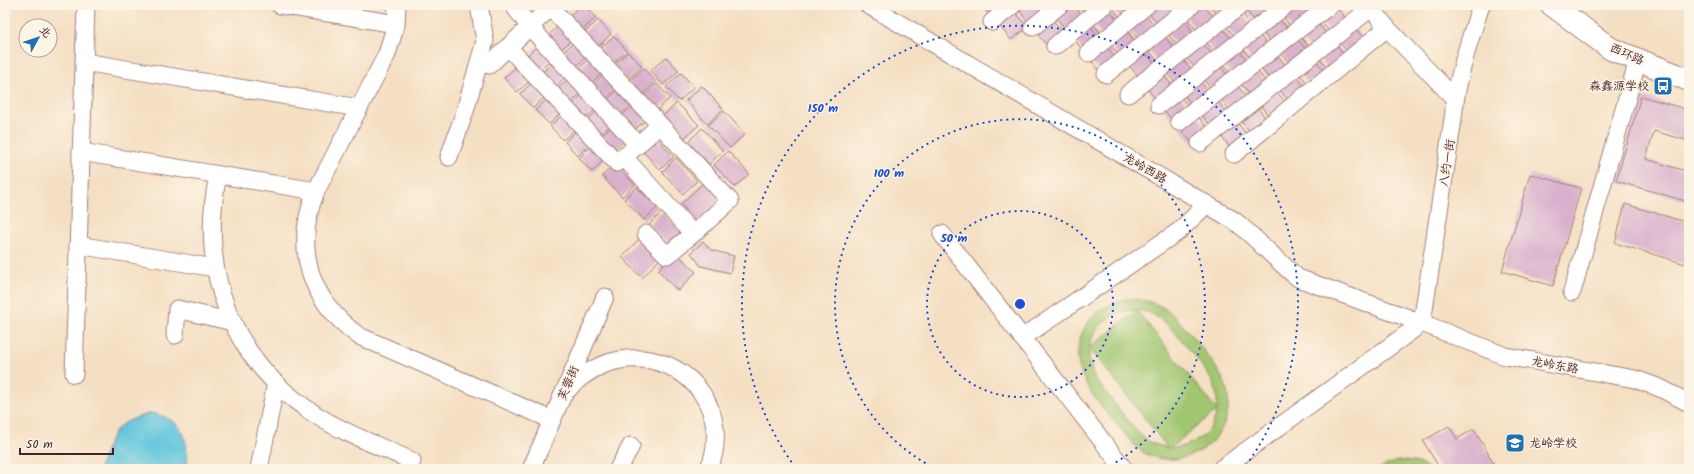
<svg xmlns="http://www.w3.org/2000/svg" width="1694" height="474" font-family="Kalam,'LXGW WenKai TC',sans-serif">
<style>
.green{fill:#a1c670;stroke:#76724e;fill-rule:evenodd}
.water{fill:#60c5dd;stroke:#557284}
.building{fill:#d9b0cd}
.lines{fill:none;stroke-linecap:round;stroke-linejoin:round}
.minor-casing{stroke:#a07f77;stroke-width:19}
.major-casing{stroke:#a07f77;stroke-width:24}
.minor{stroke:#fff;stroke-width:17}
.major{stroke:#fff;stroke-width:22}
.ring{fill:none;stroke:#1d4ed8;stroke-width:2;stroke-dasharray:2 4}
.labels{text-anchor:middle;stroke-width:3;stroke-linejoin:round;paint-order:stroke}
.street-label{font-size:12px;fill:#4a1f2b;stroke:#fcf5e5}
.poi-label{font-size:12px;fill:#4a1f2b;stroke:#fcf5e5;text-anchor:end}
.centre{fill:#1d4ed8;stroke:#fcf5e5;stroke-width:2}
.ring-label{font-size:12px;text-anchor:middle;font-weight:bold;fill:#1d4ed8;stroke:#fcf5e5;stroke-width:3;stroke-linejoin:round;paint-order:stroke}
</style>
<rect width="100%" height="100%" fill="#fcf5e5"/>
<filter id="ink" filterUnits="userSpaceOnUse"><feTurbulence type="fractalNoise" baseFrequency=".025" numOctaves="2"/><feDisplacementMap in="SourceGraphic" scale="8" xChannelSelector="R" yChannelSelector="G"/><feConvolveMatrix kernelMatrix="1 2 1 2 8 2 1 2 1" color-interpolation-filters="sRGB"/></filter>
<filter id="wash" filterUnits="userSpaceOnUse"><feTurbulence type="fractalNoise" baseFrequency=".012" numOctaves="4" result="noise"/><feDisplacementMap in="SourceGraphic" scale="16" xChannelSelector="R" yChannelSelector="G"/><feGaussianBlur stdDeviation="0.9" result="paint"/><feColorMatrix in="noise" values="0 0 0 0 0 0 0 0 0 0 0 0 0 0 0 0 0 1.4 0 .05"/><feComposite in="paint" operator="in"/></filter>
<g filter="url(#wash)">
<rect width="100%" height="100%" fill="#f5dfc3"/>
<g class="green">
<path d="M1126,299C1143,299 1156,302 1170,312C1186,328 1220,367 1226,387C1240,434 1189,474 1146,454C1139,450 1133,444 1128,438C1103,407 1062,372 1084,329C1093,312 1108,304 1126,299ZM1136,310V311L1089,348C1095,324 1112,311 1136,310ZM1137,311C1146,310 1155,315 1162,320C1173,328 1207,370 1213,383C1217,391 1217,400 1217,410ZM1089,349H1090L1168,448L1151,443L1136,431L1093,376L1089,358ZM1216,411C1215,433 1191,448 1170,448Z"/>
<path d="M1398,461C1410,461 1420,462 1430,469H1379L1388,464Z"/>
</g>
<path class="water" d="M152,413C189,423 185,436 188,469H99C114,432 110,424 152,413Z"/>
<g id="blocks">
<g class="building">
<polygon points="581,5 584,5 596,18 580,32 567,18"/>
<polygon points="981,5 1008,5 992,18"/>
<polygon points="1023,5 1042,5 1047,11 1030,24 1018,9"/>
<polygon points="1066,5 1073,5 1083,17 1066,30 1054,15"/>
<polygon points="1078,5 1097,5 1086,14"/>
<polygon points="1110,5 1137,5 1123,20"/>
<polygon points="1154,5 1170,5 1176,12 1160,26 1147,11"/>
<polygon points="1199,5 1203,5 1215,18 1198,32 1186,17"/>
<polygon points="1209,5 1231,5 1218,16"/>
<polygon points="1245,5 1269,5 1272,9 1256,22 1243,7"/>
<polygon points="1292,5 1301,5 1310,16 1293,29 1281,14"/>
<polygon points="1335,5 1347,20 1331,33 1318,18"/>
<polygon points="1107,7 1120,23 1103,36 1091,21"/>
<polygon points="1239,10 1252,25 1236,38 1223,23"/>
<polygon points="1015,12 1028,27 1011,40 999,25"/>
<polygon points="1144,13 1157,28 1140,41 1127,26"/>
<polygon points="1277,16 1290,32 1273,45 1261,30"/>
<polygon points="1051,18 1064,33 1047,46 1035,31"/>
<polygon points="1183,19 1195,34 1179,47 1166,32"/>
<polygon points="598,20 611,34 596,49 583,34"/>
<polygon points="1315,20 1328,36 1311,49 1298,34"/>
<polygon points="1088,23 1100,39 1084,52 1072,37"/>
<polygon points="560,24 573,38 558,53 545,39"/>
<polygon points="1220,26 1233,41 1216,55 1204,39"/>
<polygon points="1354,26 1366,42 1350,55 1337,39"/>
<polygon points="1125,29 1137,44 1121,57 1108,42"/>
<polygon points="1257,32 1270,48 1253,61 1241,46"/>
<polygon points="1163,35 1176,50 1159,63 1147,48"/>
<polygon points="614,36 627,51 611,65 598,51"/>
<polygon points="1295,36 1307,51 1291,65 1278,49"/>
<polygon points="576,40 589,54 573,69 560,55"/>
<polygon points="1201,41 1213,56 1197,70 1184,55"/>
<polygon points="1334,42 1346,57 1330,70 1317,55"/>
<polygon points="539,44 552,58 537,73 524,59"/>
<polygon points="1105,45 1118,60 1102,74 1089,58"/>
<polygon points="1237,48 1250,64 1233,77 1221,61"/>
<polygon points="1144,51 1157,66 1140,79 1128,64"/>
<polygon points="628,52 642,66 626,81 613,66"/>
<polygon points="1275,52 1287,67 1271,81 1258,65"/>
<polygon points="591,57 605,71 589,85 576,71"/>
<polygon points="666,57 679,71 663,85 650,71"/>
<polygon points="1181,57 1194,73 1178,86 1165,71"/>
<polygon points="1314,58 1326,73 1310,86 1297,71"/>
<polygon points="555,60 568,74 553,89 540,75"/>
<polygon points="520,63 533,78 517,92 504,78"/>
<polygon points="1218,63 1230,79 1214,92 1201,77"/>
<polygon points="643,68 656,82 641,96 628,82"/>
<polygon points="1255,68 1267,83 1251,96 1239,81"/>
<polygon points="606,72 619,87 604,101 591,87"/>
<polygon points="681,73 694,87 679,101 666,87"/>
<polygon points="1162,73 1175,89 1158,102 1146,87"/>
<polygon points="1294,73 1306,89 1290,102 1277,87"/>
<polygon points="570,77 584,91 568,105 555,91"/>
<polygon points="1198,79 1211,94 1194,108 1182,92"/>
<polygon points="535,80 548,94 533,108 520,94"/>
<polygon points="1235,83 1248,99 1231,112 1219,96"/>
<polygon points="657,84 670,98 655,112 642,98"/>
<polygon points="702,86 723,109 707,124 686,100"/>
<polygon points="621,88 634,102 618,117 605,102"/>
<polygon points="1274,89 1287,104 1270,118 1258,102"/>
<polygon points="585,92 598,107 583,121 570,107"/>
<polygon points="1179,95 1191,110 1175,123 1162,108"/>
<polygon points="551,96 564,110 549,124 535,110"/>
<polygon points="1641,96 1689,110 1689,141 1654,131 1646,159 1689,172 1689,202 1616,181"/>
<polygon points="1216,99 1228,114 1212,127 1199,112"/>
<polygon points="677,103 699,125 684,138 663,116"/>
<polygon points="635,104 648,118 632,132 619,118"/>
<polygon points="1255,104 1267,120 1251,133 1238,118"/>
<polygon points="600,108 613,122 597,137 584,123"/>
<polygon points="724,111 745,134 730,148 708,125"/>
<polygon points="566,112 579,126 563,140 550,126"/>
<polygon points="1196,114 1209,130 1192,143 1180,128"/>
<polygon points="1235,120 1248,136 1231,149 1219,133"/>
<polygon points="614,124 627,138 612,152 598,138"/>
<polygon points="580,127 593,141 578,156 565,142"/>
<polygon points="702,128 723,151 709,164 688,142"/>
<polygon points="653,134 674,157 660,170 639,147"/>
<polygon points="594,143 607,157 592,172 579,158"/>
<polygon points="728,151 749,174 735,187 714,165"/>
<polygon points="676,158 697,181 683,194 662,172"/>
<polygon points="615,164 635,185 622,197 602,176"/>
<polygon points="1530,174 1581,188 1553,286 1502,271"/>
<polygon points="705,181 722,199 697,222 681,204"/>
<polygon points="637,187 657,208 644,220 624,199"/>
<polygon points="1625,204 1689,223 1689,265 1615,243"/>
<polygon points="662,212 682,233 670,245 649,225"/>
<polygon points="639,239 660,259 642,278 622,257"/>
<polygon points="703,241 711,250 734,256 730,273 701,266 691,253"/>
<polygon points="675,252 696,272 678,291 658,270"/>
<polygon points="1449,426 1457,439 1474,429 1497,469 1440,469 1423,441"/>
</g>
</g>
</g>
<g filter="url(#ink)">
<use href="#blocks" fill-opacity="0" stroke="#a07f77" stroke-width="1"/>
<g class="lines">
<defs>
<g id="minor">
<polyline points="280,5 396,24"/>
<path d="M397,5L396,24L387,54L316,191C293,248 309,300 359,336L552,420"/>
<polyline points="513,5 530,27 638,145"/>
<path d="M868,5L1235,221C1257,239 1276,260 1298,278L1422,323L1505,356L1635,379L1660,388L1689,403"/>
<polyline points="1369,5 1387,28 1455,99"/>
<path d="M550,7C611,72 671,136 730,201L693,234L624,157L660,125"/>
<polyline points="992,22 1013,5"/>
<polyline points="1033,27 1060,5"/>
<polyline points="1055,46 1104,5"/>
<polyline points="508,47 617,163 624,157"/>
<polyline points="1089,53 1147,5"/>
<polyline points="84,62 359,108"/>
<polyline points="489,65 553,5"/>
<polyline points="1106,74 1192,5"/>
<polyline points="1128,94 1241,5"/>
<polyline points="1159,105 1286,5"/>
<polyline points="1179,122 1330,5"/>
<polyline points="1200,143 1371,8"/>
<polyline points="81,152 316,191"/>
<polyline points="1234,154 1387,28"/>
<polyline points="449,157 465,111 485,41 479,5"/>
<path d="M218,175C198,271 231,361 316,415C345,434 380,446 412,461L408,469"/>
<polyline points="646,234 667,255 693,234"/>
<polyline points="942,234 1124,469"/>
<polyline points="78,245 215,268"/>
<polyline points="1572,292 1638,60"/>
<path d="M1422,323L1453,119C1456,80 1469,42 1481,5"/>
<polyline points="175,335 177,309 233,322"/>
<polyline points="1022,338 1179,231 1207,204"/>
<polyline points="74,374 86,5"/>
<path d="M562,396C574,382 588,370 605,364C654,346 708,375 715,428C716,441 715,457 708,469"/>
<polyline points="259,469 276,383"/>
<polyline points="531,469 605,297"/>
<polyline points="618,469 631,446"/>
<polyline points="1221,469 1422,323"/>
</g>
<polyline id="major" points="1552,5 1611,49 1689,80"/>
</defs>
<use href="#minor" class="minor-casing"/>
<use href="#major" class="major-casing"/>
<use href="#minor" class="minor"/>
<use href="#major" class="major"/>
</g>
</g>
<g class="ring">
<circle cx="1020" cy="304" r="93"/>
<path d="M936 469A185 185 0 1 1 1104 469"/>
<path d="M795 467A278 278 0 1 1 1245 467"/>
</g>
<defs>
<symbol id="bus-square" viewBox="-11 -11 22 22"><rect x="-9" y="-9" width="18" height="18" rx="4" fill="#1f6fb2" stroke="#fcf5e5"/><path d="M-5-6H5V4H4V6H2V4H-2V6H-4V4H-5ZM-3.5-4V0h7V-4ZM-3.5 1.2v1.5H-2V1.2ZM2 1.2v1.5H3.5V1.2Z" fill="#fff"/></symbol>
<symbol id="school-square" viewBox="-11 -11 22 22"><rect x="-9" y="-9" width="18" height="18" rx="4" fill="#1f6fb2" stroke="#fcf5e5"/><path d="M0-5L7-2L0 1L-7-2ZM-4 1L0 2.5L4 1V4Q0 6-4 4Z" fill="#fff"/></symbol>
</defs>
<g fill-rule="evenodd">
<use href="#bus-square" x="1652" y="75" width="22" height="22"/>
<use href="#school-square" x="1504" y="432" width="22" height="22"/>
</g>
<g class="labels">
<g class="street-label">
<text transform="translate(1627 54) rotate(24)" y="4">西环路</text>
<text transform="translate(1447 163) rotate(-81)" y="4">八约一街</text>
<text transform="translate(1145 168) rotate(30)" y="4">龙岭西路</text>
<text transform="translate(1555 365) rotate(10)" y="4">龙岭东路</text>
<text transform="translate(568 383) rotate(-67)" y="4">芙蓉街</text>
</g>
<g class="poi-label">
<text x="1649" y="90">森鑫源学校</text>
<text x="1529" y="447" text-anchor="start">龙岭学校</text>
</g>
</g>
<circle cx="1020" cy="304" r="6" class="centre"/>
<g class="ring-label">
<text x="823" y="112">150 m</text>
<text x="889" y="177">100 m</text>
<text x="954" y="242">50 m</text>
</g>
<rect width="1694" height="474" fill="none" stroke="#fcf5e5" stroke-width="20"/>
<g transform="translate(38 38) rotate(50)"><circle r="19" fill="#fcf5e5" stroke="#b59f9b"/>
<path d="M0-3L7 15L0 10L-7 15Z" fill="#1f6fb2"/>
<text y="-6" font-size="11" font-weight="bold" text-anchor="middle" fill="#4a1f2b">北</text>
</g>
<path d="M20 448v6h93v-6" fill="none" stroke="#4a1f2b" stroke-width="2"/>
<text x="26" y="448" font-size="12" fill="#4a1f2b" stroke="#fcf5e5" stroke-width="3" paint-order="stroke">50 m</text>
</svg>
